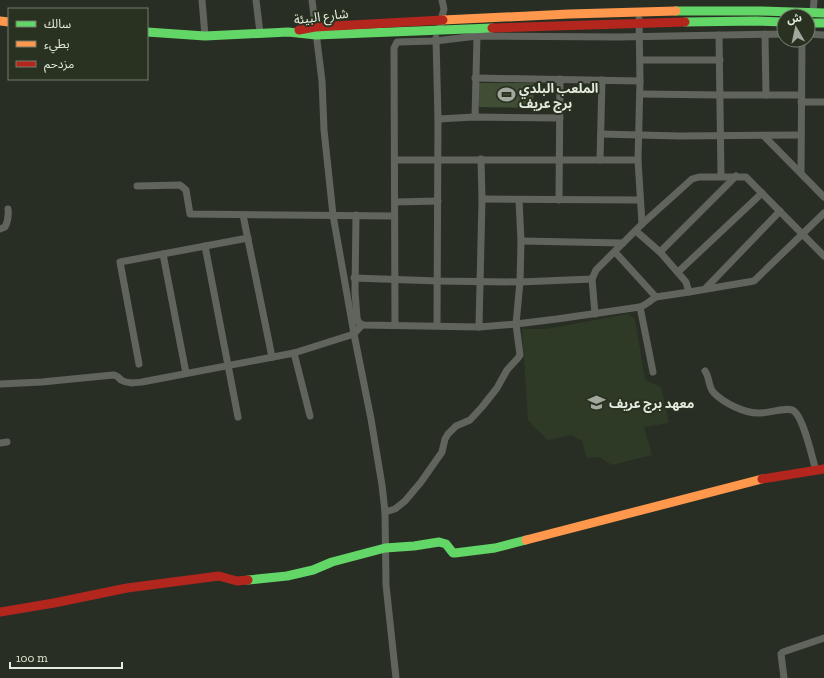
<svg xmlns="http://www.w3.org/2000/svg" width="824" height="678" font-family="'Zilla Slab','Noto Sans Arabic',serif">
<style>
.built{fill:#2f3a26}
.green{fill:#404e35}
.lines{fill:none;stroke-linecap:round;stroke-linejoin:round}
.street{stroke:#60645d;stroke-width:7}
.fast{stroke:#63d668;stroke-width:9}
.slow{stroke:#ff974d;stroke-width:9}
.jam{stroke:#b3261e;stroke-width:9}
.labels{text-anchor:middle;stroke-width:4;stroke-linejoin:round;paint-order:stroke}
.street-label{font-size:13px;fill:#e4eae0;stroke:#293221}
.poi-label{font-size:13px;font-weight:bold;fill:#e4eae0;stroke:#293221;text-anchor:start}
</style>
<rect width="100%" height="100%" fill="#292e25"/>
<polygon class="built" points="628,314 635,319 645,380 661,387 669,423 644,427 652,455 612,465 600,457 587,458 582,441 571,435 548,440 534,427 528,420 522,329 546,329"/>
<polygon class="green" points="479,83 534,83 533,108 479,107"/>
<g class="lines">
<g class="street">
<polyline points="202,0 205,36"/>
<polyline points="256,0 260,33"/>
<polyline points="312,0 322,81 324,130 333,215 354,334 371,419 382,485 385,512 386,585 396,678"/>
<polyline points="813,13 814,0"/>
<polyline points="639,19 640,81 638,160 642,224"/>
<polyline points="440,24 444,9 442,0"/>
<polyline points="765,34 766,95"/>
<polyline points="808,34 824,35"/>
<polyline points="719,35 721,176"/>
<polyline points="436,38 438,119 437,325"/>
<polyline points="640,60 720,60"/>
<polyline points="475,78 640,81"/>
<polyline points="640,94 720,95 801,95"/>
<polyline points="801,102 824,102"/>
<polyline points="475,117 477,36"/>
<polyline points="438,119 475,117 560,118"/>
<polyline points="601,134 679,136 801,135"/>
<polyline points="764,136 824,197"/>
<polyline points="395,160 638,160"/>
<polyline points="600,160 602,80"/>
<polyline points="801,173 802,40"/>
<polyline points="137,186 180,185 186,190 190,214 394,216"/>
<polyline points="482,199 640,200"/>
<polyline points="559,200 560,79"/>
<polyline points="395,202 438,201"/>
<polyline points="243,215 272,357"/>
<path d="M356,215L355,292L357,318L359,323L363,325L479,327L516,324L557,319L640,307C648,304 649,301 656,297L615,252"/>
<path d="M0,229L5,227C8,221 9,217 8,209"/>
<polyline points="636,231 660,252 686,282 689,292 656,297"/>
<polyline points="521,241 623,243"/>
<polyline points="205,246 238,417"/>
<polyline points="660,252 736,176"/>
<polyline points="163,254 186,373"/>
<polyline points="678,272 762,193"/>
<polyline points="354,278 438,281 520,282 592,279"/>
<polyline points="706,288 780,211"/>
<polyline points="689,292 754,281 824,213"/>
<polyline points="640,307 653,372"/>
<polyline points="595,314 592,279 596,270 642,224 692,179 699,177 746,177 824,256"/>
<polyline points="395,325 394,48 397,42 435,41 477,36 619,37 784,34"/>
<polyline points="479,327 482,199 481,159"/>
<polyline points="294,353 310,416"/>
<polyline points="139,364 120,262 248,238"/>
<path d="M705,371C710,378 708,387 714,393C724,403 744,413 758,413C767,414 787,406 794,411C804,419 812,457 816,471"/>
<path d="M0,384L42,382L113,375C117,375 118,377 121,380C128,384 134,383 142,382L294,353L354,334L362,325"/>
<polyline points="0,443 7,442"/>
<polyline points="385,512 395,509 405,501 421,482 442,452 445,439 448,434 456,426 470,420 482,407 497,388 507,370 518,358 520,355 516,324 520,282 521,241 519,200"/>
<polyline points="784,678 781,654 783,652 824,638"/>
</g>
<g class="fast">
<polyline points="676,11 760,11 824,13"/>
<polyline points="685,22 756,21 784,22"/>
<polyline points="808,23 824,23"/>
<polyline points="147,32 205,36 288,32 316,35 492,28"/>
<polyline points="248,580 287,576 313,570 332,562 385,548 414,546 439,542 446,544 453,553 455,553 495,548 526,540"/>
</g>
<g class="slow">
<polyline points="443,20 569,14 676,11"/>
<polyline points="0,21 9,22"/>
<polyline points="526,540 762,479"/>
</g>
<g class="jam">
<polyline points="492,28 685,22"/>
<polyline points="299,30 315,27 443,20"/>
<polyline points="762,479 824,469"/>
<polyline points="0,612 54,603 127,588 219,576 237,581 248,580"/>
</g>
</g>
<defs>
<symbol id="stadium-bare" viewBox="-9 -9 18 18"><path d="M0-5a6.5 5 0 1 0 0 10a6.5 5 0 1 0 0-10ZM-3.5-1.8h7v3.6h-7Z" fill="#a3a89f" stroke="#293221" stroke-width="2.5" paint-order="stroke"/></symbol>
<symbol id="school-bare" viewBox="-9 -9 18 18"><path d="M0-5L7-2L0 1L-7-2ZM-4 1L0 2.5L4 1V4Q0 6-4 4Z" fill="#a3a89f" stroke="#293221" stroke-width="2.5" paint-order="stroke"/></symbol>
</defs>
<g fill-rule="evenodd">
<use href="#stadium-bare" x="494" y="82" width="25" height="25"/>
<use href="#school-bare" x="584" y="390" width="25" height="25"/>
</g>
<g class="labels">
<g class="street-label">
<text transform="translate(321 16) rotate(-7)" y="5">شارع البيئة</text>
</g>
<g class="poi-label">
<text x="519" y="93">الملعب البلدي<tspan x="519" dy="15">برج عريف</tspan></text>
<text x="609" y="408">معهد برج عريف</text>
</g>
</g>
<rect x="8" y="8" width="140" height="72" fill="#293221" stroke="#747c6d"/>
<rect x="16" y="21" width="20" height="6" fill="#63d668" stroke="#747c6d"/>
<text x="44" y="28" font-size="12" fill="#e4eae0">سالك</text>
<rect x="16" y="41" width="20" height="6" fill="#ff974d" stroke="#747c6d"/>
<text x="44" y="48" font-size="12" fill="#e4eae0">بطيء</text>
<rect x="16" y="61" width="20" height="6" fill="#b3261e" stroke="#747c6d"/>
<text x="44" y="68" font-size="12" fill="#e4eae0">مزدحم</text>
<g transform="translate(796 28) rotate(351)"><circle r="19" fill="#293221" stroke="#747c6d"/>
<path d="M0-3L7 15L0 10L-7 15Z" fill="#a3a89f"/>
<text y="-6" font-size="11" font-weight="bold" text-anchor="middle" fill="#e4eae0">ش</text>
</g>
<path d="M10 662v6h112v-6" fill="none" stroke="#e4eae0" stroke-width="2"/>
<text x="16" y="662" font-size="12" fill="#e4eae0" stroke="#293221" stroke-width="3" paint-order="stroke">100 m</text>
</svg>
